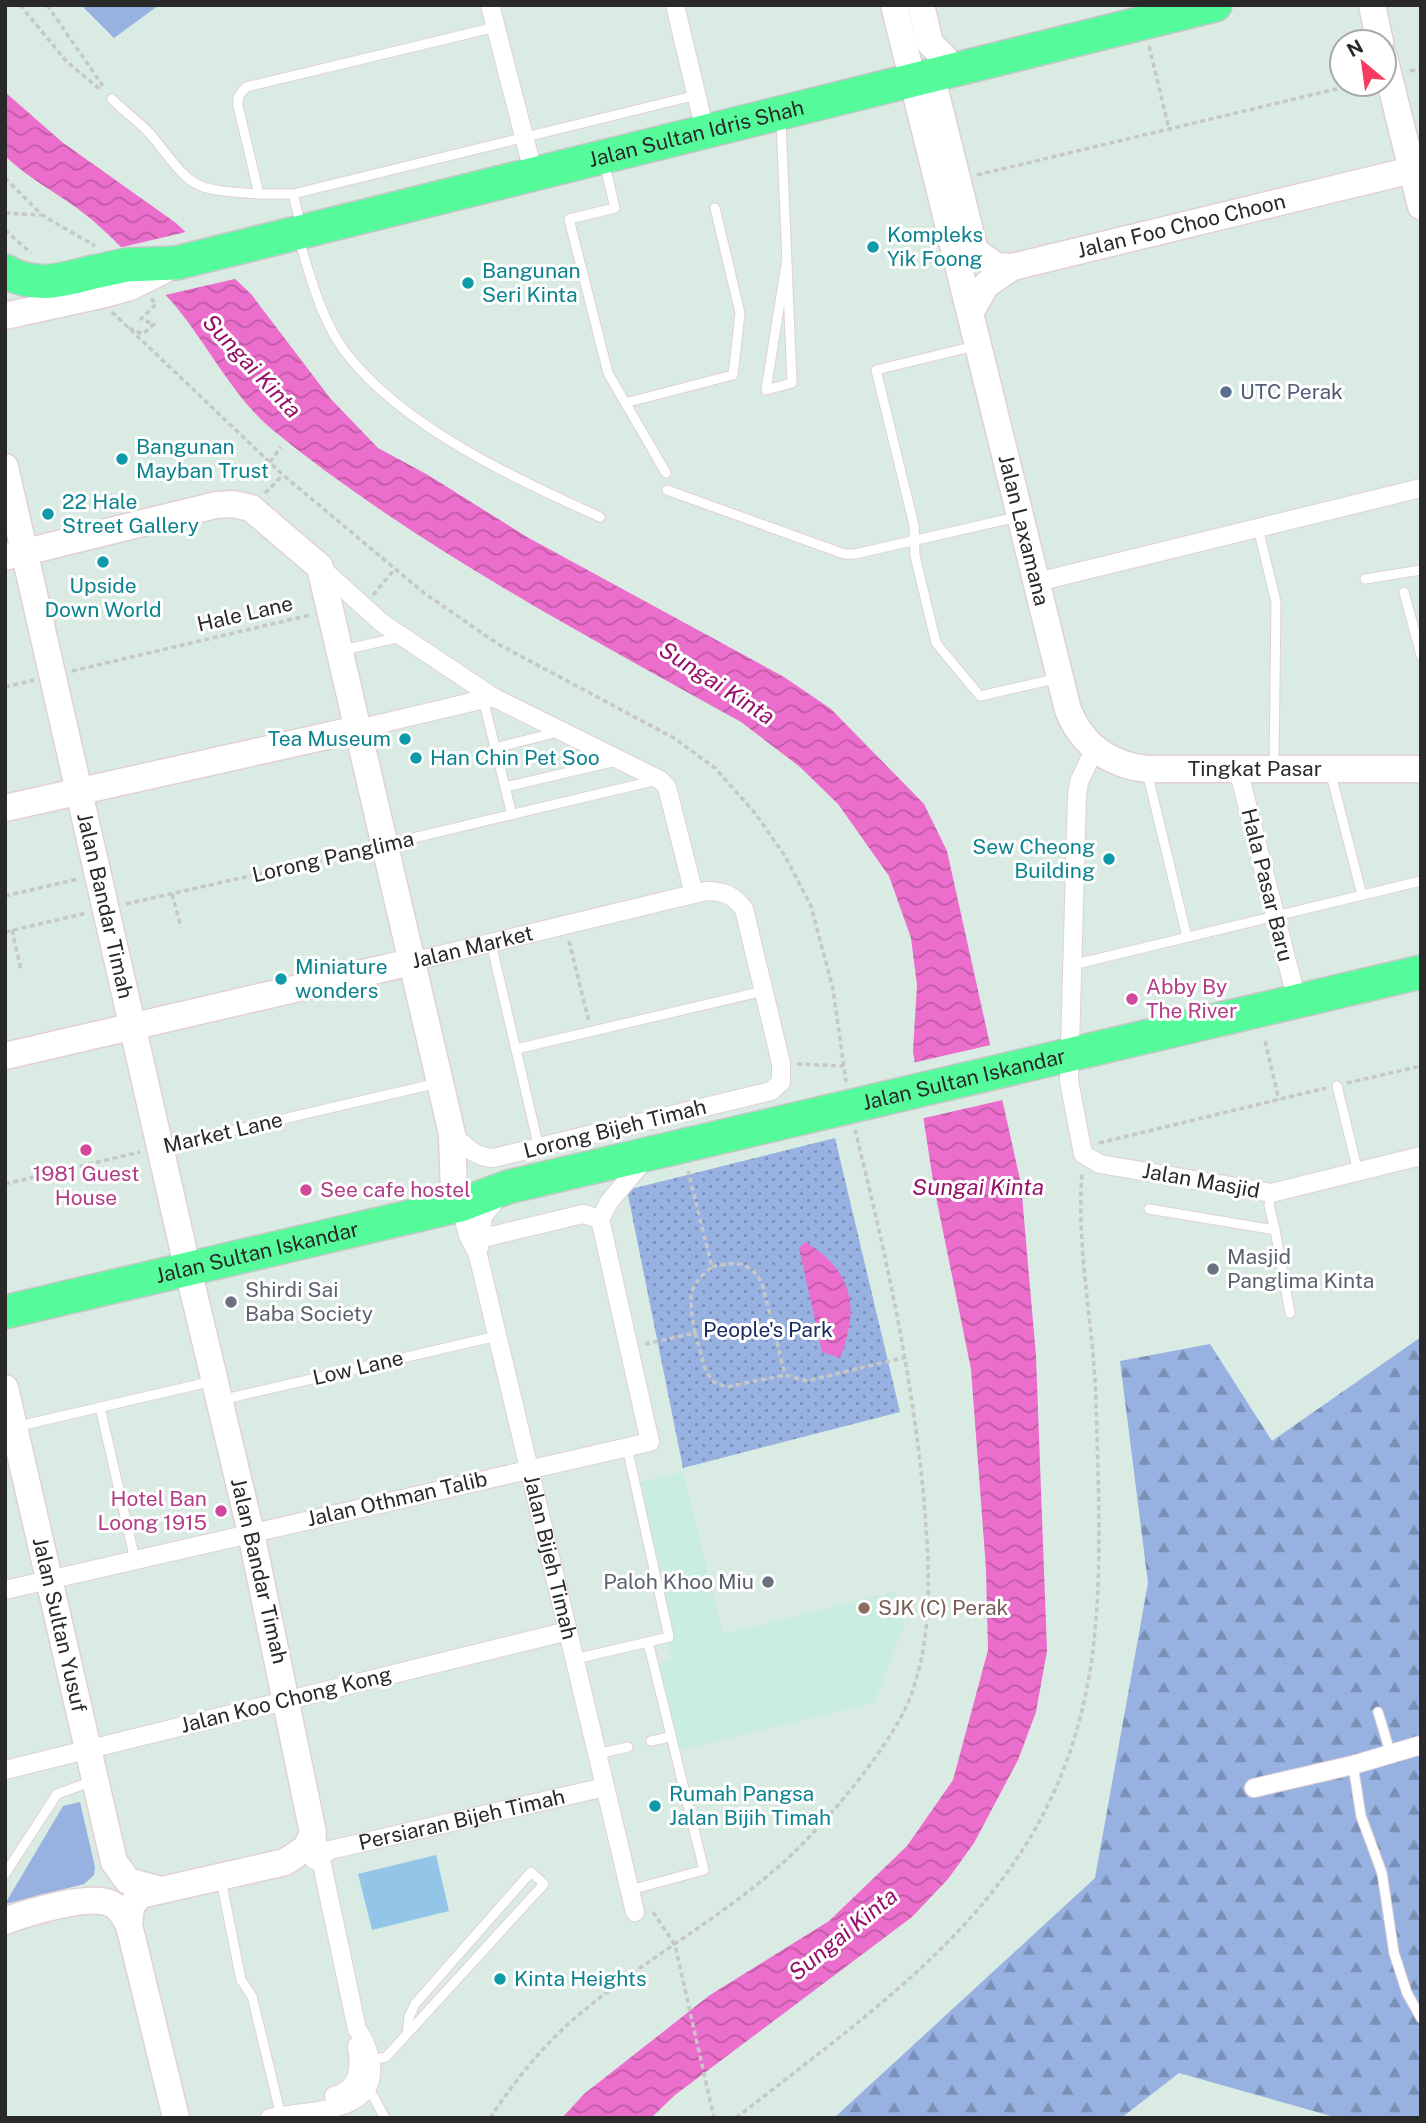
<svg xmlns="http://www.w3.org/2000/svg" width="1426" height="2123" font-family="'Public Sans',sans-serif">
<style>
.education{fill:#caede1}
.grass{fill:#97b1e1}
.forest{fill:url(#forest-firs)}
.park{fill:url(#park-dots)}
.pitch{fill:#93c5e8}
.water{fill:url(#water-waves)}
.pier{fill:#daebe4}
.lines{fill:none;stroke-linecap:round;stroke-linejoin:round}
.lane-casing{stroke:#e2d0d3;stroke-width:11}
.street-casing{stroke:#e2d0d3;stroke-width:20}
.secondary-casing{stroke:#e2d0d3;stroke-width:29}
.highway-casing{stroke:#c7c7c7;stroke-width:36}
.path{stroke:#c7c7c7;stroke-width:3.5;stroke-dasharray:5 3.5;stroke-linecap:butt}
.lane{stroke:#fff;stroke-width:9}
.street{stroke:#fff;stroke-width:18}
.secondary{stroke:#fff;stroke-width:26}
.highway{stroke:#55fb9b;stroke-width:33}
.secondary-bridge-casing{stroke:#e2d0d3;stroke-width:29;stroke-linecap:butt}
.highway-bridge-casing{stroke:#c7c7c7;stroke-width:36;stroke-linecap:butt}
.secondary-bridge{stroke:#fff;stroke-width:26}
.highway-bridge{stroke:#55fb9b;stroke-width:33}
.culture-dot{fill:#0f9aa8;stroke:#fff;stroke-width:2.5}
.service-dot{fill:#5c6f8a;stroke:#fff;stroke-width:2.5}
.hotel-dot{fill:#d1479c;stroke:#fff;stroke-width:2.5}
.worship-dot{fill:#6b7280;stroke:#fff;stroke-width:2.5}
.education-dot{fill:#8d6e63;stroke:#fff;stroke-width:2.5}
.labels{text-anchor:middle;stroke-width:6;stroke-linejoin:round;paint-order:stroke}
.street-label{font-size:21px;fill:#292929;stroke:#fff}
.culture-label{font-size:21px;fill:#0d838f;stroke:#fff;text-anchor:start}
.service-label{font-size:21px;fill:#4e5e75;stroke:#fff;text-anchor:start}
.hotel-label{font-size:21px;fill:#b23c85;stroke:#fff;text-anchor:start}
.worship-label{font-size:21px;fill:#5b616d;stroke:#fff;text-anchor:start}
.park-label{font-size:21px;fill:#1a2a64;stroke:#fff}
.education-label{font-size:21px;fill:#785e54;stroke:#fff;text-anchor:start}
.water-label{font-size:23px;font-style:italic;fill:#960f69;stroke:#fff}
</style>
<defs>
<pattern id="forest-firs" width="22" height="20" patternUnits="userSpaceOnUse" patternTransform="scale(1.75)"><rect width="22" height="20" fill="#97b1e1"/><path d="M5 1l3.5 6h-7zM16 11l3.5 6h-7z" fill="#7b90b6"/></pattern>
<pattern id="park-dots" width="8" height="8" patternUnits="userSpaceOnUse" patternTransform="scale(1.75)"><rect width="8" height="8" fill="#97b1e1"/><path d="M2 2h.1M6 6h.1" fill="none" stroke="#7b90b6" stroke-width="1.8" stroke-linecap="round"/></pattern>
<pattern id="water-waves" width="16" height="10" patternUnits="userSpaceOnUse" patternTransform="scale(1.75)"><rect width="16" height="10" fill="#ec6ecc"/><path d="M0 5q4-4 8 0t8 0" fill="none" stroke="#bf5aa6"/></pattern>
</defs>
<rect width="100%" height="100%" fill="#daebe4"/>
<polygon class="education" points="683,1472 723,1634 896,1591 904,1625 874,1703 669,1753 648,1666 671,1660 629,1485"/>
<g class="grass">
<polygon points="81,5 159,5 114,38"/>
<polygon points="80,1802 95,1867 94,1875 84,1884 5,1904 63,1806"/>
</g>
<polygon class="forest" points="1421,1337 1421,2118 1338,2118 1179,2073 1121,2118 834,2118 1095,1878 1148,1583 1120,1361 1210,1344 1272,1441"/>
<polygon class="park" points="835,1138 900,1412 683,1468 627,1190"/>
<polygon class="pitch" points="436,1855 449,1911 372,1930 358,1874"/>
<g class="water">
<path d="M5,92L62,142L176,223L251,294L330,398L378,448L428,475L527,537L784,677L831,709L924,804L947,851L1021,1184L1036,1356L1047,1651L1036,1712L1018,1760L974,1843L948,1879L912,1917L675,2095L651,2118H562L584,2094L710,1995L829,1921L907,1846L953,1780L988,1650L986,1569L971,1369L934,1187L913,1051L917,985L911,938L889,876L838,804L800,767L741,722C580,632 417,547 274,431C233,398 206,341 172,302C148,276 114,237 86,215C60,194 30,180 5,156Z"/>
<path d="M805,1242C853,1271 860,1307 840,1358L822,1352L799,1248Z"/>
</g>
<g class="pier">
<polygon points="190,231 239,278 161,296 114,249"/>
<polygon points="995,1044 1007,1099 920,1119 912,1063"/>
</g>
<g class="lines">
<defs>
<g id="lane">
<polyline points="496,27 246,87 238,97 238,106 259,194 293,194 697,95"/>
<path d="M112,99C124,112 140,122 152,136C195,190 189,189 259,194"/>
<polyline points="781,120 792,383 766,390 787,258"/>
<polyline points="604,162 615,208 569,219 608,373 666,473"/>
<polyline points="293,194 301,226"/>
<path d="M299,240C311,278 321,320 346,353C404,428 516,479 600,517"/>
<polyline points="975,346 876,370 914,525 915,556 936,643 980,696 1059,678"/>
<polyline points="625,403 733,375 740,313 715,208"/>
<polyline points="667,490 844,554 855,554 1017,517"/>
<polyline points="1258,528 1276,602 1274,766"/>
<polyline points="1365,579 1421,570"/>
<polyline points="1404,592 1421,655"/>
<polyline points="343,650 401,637"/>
<polyline points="483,699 512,815"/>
<polyline points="495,748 558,732"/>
<polyline points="1330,771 1362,895"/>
<polyline points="1147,772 1187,937"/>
<polyline points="505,787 616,761"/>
<polyline points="388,844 657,780"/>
<polyline points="491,943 539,1148"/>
<polyline points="1072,965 1421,881"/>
<polyline points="516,1049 764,991"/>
<polyline points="1337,1086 1358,1172"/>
<polyline points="162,1147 438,1083"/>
<polyline points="1149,1209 1275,1230 1269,1205 1271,1193"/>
<polyline points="1275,1230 1290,1313"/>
<polyline points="221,1400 497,1336"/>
<polyline points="100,1407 135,1560"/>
<polyline points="15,1427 213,1381"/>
<polyline points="575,1659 669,1637 627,1447"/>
<polyline points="1378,1712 1391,1755"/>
<polyline points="651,1741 670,1737"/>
<polyline points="597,1754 628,1747"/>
<polyline points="1353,1765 1361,1816 1382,1873 1394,1953 1407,1993 1421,2018"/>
<polyline points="5,1874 57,1794 93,1781"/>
<polyline points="221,1880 241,1980 252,1996 281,2116"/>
<polyline points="630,1890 704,1870 648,1642"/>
<polyline points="370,2060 386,2057 407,2034 544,1884 531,1872 415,2004 409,2017 407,2034"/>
<polyline points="368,2087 385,2118"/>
</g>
<g id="street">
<polyline points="490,5 534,175"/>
<polyline points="675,5 705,131"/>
<polyline points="320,567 382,623 493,697 660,780 667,787 694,894"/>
<polyline points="1037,582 1421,488"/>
<polyline points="358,729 493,697"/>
<polyline points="1095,748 1079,782 1077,796 1069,1081 1083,1154 1100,1164 1271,1193 1421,1156"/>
<polyline points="1238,769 1297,1001"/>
<path id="s1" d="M411,962L706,891C724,891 733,895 744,909L781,1063V1082L771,1091L493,1158C475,1157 465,1146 452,1134"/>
<path id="s2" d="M460,1205L468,1235L478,1255L635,1912"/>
<polyline points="479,1239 583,1214 600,1219"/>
<polyline points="479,1248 483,1216 500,1195"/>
<polyline points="5,1590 650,1442 600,1219 609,1202 646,1158"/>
<polyline points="5,1770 568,1631"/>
<polyline points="1254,1788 1353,1765 1421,1745"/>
<path id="s3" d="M314,1860L330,1850L605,1787"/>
<path d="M334,2096C359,2089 361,2069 357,2046"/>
<path d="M270,2118C303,2110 376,2116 371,2065C369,2051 365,2040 357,2029L314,1827"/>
</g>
<g id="secondary">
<path id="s4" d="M894,5L1068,710C1082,745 1110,765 1147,769H1421"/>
<polyline points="921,5 930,43 954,68"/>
<polyline points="1372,5 1380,42"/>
<polyline points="1384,57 1421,206"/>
<polyline points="931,74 975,251 996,266 1012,267"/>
<path id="s5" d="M970,313L986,285L1012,267L1412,170"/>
<polyline points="5,316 105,294"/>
<path id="s6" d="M5,467L185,1257"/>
<polyline points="5,557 216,505 233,504 251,508 320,567 452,1134 454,1193"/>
<polyline points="5,808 358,729"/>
<polyline points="5,1056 411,962"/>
<path id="s7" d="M5,1388L114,1862L128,1881L157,1889"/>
<path d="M5,1921C29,1912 91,1893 112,1904C121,1909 124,1917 129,1925L176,2118"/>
<polyline points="129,1925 131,1906 140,1895 285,1862 306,1848 313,1833 251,1533 188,1269"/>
</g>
<g id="highway">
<path id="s8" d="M176,263L1215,5"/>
<path d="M5,271C33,288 60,281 89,273"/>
<path id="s9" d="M5,1312L460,1205L508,1187L1421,972"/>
</g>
</defs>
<use href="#lane" class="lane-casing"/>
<use href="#street" class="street-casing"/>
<use href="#secondary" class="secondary-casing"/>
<use href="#highway" class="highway-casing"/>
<g class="path">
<polyline points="20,5 67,62 102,91"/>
<polyline points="47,5 105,89"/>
<polyline points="1149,46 1169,129"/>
<polyline points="1410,71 1421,69"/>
<polyline points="977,175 1357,84"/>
<polyline points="5,178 42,215 95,246"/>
<polyline points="5,213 40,215"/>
<polyline points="5,230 31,253"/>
<polyline points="112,312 283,475 424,593 498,644 674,738 715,768 755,813 785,856 811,906 833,989 846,1082"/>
<polyline points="129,328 143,334 154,324 141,319 156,304 151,299"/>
<polyline points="270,462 281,447"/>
<polyline points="265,493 283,475"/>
<polyline points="373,595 394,570"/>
<polyline points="72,671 310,615"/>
<polyline points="5,687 34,680"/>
<polyline points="172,894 181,927"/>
<polyline points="5,896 78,879"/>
<polyline points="126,904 364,850"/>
<polyline points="12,930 21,970"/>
<polyline points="5,932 87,913"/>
<polyline points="569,941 589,1022"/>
<polyline points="1265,1041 1279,1100"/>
<polyline points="797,1064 843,1066"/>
<polyline points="1347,1083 1421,1066"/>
<polyline points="1099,1143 1326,1088"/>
<polyline points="5,1184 140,1152"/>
<path d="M712,1267C735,1261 750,1261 762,1283L785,1375"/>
<polyline points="695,1333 706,1372 714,1382 726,1387 785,1375 807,1381 906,1357"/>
<path d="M645,1344L695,1333C690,1301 684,1289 712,1267L688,1171"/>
<polyline points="653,1912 675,1945 714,2118"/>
<path d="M490,2118C512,2085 536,2054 565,2027C628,1969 712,1925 778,1867C818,1833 894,1744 911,1695C935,1630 929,1559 923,1490C911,1368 885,1250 855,1130"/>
<path d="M736,2118C913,1979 1073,1876 1095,1631C1102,1555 1098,1478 1096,1402C1094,1327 1076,1249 1082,1173"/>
</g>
<use href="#lane" class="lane"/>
<use href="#street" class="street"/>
<use href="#secondary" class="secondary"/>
<use href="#highway" class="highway"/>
<defs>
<polyline id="secondary-bridge" points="105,294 130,287 174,265"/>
<polyline id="highway-bridge" points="89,273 126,265 176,263"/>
</defs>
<use href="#secondary-bridge" class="secondary-bridge-casing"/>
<use href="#highway-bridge" class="highway-bridge-casing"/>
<use href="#secondary-bridge" class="secondary-bridge"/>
<use href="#highway-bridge" class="highway-bridge"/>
</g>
<g class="culture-dot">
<circle cx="873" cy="247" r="7"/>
<circle cx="468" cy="283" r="7"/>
<circle cx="122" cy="459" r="7"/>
<circle cx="48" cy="514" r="7"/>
<circle cx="103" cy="562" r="7"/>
<circle cx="405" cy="739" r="7"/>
<circle cx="416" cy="758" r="7"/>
<circle cx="1109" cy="859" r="7"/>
<circle cx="281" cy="979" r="7"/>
<circle cx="655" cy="1806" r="7"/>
<circle cx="500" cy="1979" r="7"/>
</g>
<circle class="service-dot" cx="1226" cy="392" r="7"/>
<g class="hotel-dot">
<circle cx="1132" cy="999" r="7"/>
<circle cx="86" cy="1150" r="7"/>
<circle cx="306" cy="1190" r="7"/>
<circle cx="221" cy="1511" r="7"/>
</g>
<g class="worship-dot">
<circle cx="1213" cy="1269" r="7"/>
<circle cx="231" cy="1302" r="7"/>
<circle cx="768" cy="1582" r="7"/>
</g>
<circle class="education-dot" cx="864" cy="1608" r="7"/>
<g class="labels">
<g class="street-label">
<text dy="7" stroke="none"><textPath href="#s8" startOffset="536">Jalan Sultan Idris Shah</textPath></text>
<text dy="7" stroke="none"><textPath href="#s5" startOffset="238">Jalan Foo Choo Choon</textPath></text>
<text dy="7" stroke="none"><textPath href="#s4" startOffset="541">Jalan Laxamana</textPath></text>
<text transform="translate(245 614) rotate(-13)" y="7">Hale Lane</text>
<text dy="7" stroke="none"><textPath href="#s4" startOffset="938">Tingkat Pasar</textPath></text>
<text transform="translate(333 857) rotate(-13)" y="7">Lorong Panglima</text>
<text transform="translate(1267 885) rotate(76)" y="7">Hala Pasar Baru</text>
<text dy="7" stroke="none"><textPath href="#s6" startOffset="450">Jalan Bandar Timah</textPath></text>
<text dy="7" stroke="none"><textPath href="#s1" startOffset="63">Jalan Market</textPath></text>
<text dy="7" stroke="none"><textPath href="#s9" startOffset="987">Jalan Sultan Iskandar</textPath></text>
<text transform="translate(615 1129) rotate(-14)" y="7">Lorong Bijeh Timah</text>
<text transform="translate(223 1133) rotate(-13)" y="7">Market Lane</text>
<text transform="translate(1201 1181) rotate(10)" y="7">Jalan Masjid</text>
<text dy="7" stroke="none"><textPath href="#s9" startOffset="259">Jalan Sultan Iskandar</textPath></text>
<text transform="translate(358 1368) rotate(-13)" y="7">Low Lane</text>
<text transform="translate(397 1499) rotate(-13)" y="7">Jalan Othman Talib</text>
<text dy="7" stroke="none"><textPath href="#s2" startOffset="364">Jalan Bijeh Timah</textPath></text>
<text transform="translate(259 1571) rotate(77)" y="7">Jalan Bandar Timah</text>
<text dy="7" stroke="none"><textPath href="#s7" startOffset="243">Jalan Sultan Yusuf</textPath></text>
<text transform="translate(286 1700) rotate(-14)" y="7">Jalan Koo Chong Kong</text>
<text dy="7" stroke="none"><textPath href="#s3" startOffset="154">Persiaran Bijeh Timah</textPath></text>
</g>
<g class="culture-label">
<text x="887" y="242">Kompleks<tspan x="887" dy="24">Yik Foong</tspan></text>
<text x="482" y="278">Bangunan<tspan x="482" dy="24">Seri Kinta</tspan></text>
<text x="136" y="454">Bangunan<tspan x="136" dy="24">Mayban Trust</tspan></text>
<text x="62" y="509">22 Hale<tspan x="62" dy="24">Street Gallery</tspan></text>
<text x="103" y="593" text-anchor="middle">Upside<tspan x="103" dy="24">Down World</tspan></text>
<text x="391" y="746" text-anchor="end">Tea Museum</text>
<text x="430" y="765">Han Chin Pet Soo</text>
<text x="1095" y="854" text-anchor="end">Sew Cheong<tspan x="1095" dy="24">Building</tspan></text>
<text x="295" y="974">Miniature<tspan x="295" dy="24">wonders</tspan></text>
<text x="669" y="1801">Rumah Pangsa<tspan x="669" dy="24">Jalan Bijih Timah</tspan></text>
<text x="514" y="1986">Kinta Heights</text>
</g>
<g class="service-label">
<text x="1240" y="399">UTC Perak</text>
</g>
<g class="hotel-label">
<text x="1146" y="994">Abby By<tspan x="1146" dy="24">The River</tspan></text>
<text x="86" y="1181" text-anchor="middle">1981 Guest<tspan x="86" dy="24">House</tspan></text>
<text x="320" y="1197">See cafe hostel</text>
<text x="207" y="1506" text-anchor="end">Hotel Ban<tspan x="207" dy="24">Loong 1915</tspan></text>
</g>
<g class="worship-label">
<text x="1227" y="1264">Masjid<tspan x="1227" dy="24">Panglima Kinta</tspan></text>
<text x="245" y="1297">Shirdi Sai<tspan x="245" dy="24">Baba Society</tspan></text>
<text x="754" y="1589" text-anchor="end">Paloh Khoo Miu</text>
</g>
<g class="park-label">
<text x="768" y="1337">People's Park</text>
</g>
<g class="education-label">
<text x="878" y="1615">SJK (C) Perak</text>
</g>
<g class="water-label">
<text transform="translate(252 366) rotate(47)" y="8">Sungai Kinta</text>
<text transform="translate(717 683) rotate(33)" y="8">Sungai Kinta</text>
<text x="978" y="1195">Sungai Kinta</text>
<text transform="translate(843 1934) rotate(-39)" y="8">Sungai Kinta</text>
</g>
</g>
<rect width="1426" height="2123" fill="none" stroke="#292929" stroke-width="14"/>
<g transform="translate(1363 63) rotate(331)"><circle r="33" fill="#ffffff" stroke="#a9a9a9" stroke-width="2"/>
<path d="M0-5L12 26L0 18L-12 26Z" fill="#f73c61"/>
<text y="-10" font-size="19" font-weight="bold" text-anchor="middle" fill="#292929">N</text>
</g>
</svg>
